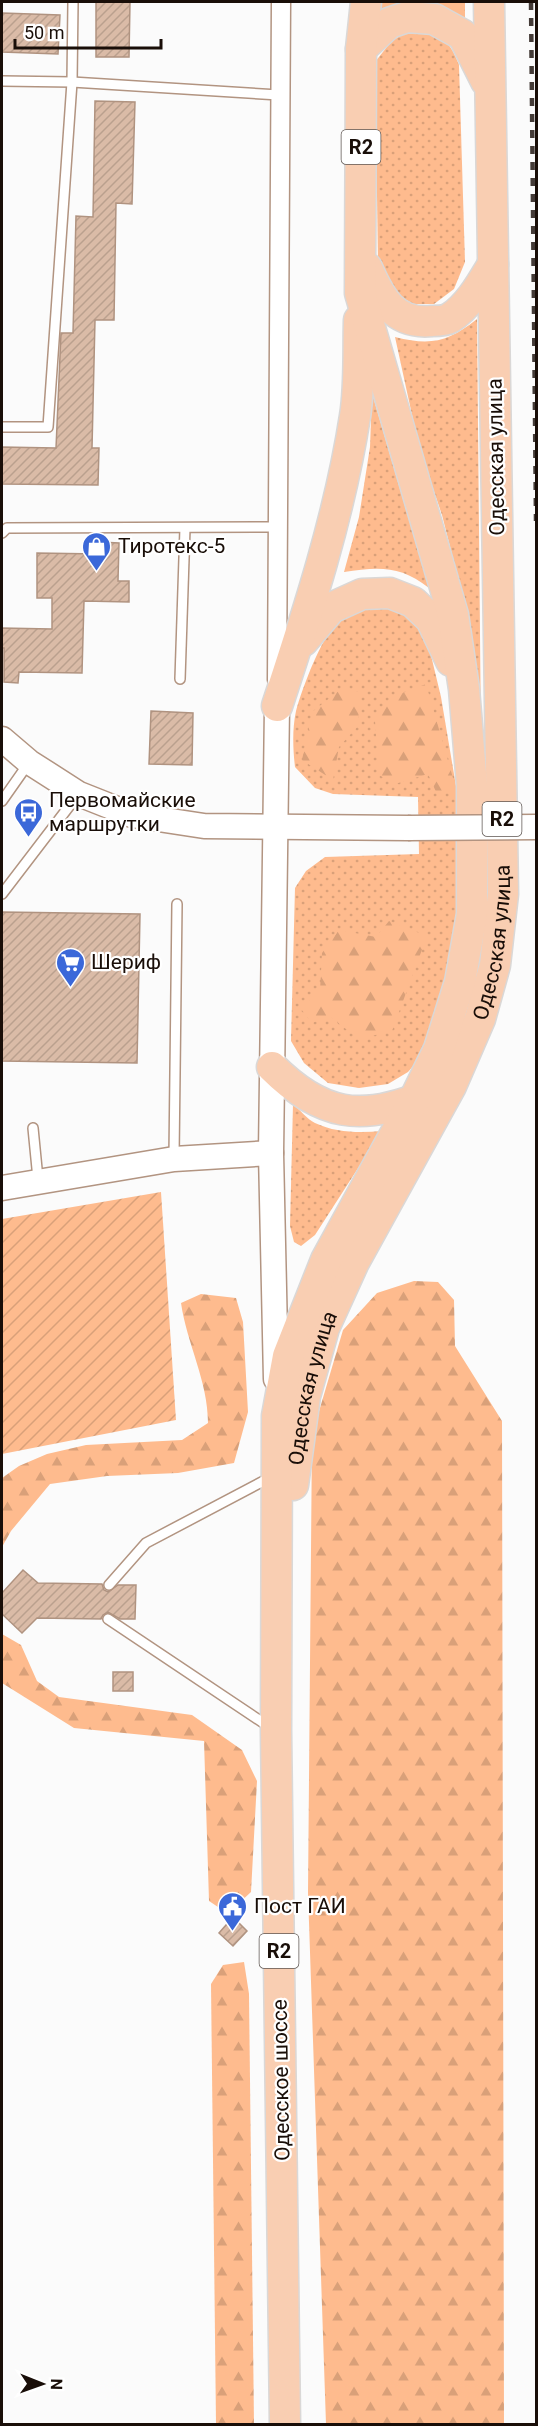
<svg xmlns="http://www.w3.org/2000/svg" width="538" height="2426" font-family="Roboto,sans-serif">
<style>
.grass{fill:url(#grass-dots)}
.forest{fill:url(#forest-firs)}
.garden{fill:url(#garden-furrows)}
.building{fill:url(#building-hatch);stroke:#b09380;stroke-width:1.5}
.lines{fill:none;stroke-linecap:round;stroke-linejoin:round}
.service-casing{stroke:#b29481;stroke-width:12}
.minor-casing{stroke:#b29481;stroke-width:21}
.tertiary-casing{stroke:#b29481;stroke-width:27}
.primary-casing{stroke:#dad8d7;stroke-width:33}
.service{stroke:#fff;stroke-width:9}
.minor{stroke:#fff;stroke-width:18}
.tertiary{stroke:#fff;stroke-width:24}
.primary{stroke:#f9ceb2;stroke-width:30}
.rail{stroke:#443b37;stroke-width:4.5;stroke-dasharray:8 8;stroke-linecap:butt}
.tertiary-bridge-casing{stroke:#b29481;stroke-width:27;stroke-linecap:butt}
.tertiary-bridge{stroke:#fff;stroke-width:24}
.labels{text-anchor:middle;stroke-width:4.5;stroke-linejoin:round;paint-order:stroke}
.shield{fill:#fff;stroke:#5e5652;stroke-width:1.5}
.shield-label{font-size:20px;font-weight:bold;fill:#190e08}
.street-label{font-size:21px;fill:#190e08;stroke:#fff}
.poi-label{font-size:21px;fill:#190e08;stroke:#fff;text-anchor:start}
</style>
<defs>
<pattern id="grass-dots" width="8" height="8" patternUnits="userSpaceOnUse" patternTransform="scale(1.5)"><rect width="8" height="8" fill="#febb8e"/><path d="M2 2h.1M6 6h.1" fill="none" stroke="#d9a079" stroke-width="1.8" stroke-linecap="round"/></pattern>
<pattern id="forest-firs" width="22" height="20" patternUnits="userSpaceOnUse" patternTransform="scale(1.5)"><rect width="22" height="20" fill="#febb8e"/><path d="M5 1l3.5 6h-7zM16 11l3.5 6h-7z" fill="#d9a079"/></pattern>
<pattern id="garden-furrows" width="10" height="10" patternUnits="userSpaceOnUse" patternTransform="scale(1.5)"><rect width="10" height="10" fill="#febb8e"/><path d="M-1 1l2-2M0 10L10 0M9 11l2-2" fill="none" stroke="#d9a079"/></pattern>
<pattern id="building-hatch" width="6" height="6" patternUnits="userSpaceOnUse" patternTransform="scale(1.5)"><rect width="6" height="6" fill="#dabba7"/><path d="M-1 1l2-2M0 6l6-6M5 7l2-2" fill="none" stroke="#baa08e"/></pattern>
</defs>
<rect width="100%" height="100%" fill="#fbfbfb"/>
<g class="grass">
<path d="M406,31C438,33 447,34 459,65L465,262L454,289L434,304H413L398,295L378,262L375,62L390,43Z"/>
<path d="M477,319L481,738L468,618L442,515L419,447L395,337C431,346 448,342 477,319Z"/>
<path d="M372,393L429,588C400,565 378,567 344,572L359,517L370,447Z"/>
<path d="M370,607L394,608L415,623L429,647L441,697L457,792L456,935L438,1013L427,1050L408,1072L388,1084L359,1088L328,1083L304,1063L291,1041L295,888L306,871L325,857L419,854L418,797L333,794L315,788L295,767C293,749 292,730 296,711C302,689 324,628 344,616C351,611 362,610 370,607Z"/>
<path d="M293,1104C300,1110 307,1119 315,1123C336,1133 360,1133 382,1131L315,1235L301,1246L294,1242L290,1226Z"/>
</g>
<g class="forest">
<polygon points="377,2 465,2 465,22 376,14"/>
<polygon points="426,684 457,792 437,794 428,774 395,784 379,775 375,721 392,697"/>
<polygon points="341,689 360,692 358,726 339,747 333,780 302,760 312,712"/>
<polygon points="389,921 427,936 392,1031 359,1039 329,1016 312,1023 301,1009 320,991 322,953 339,930 376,937"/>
<polygon points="414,1281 438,1282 454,1300 455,1346 502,1421 504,2424 326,2424 308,1893 312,1435 343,1330 377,1293"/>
<path d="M201,1294L236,1298L243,1322L248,1412L234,1463L178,1473L107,1476L50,1484L11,1531L2,1547V1478L19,1466L47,1454L86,1445L182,1440L208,1423C208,1381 187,1344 181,1303Z"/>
<polygon points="2,1634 21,1645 37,1681 59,1697 192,1715 242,1750 257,1781 251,1892 236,1906 221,1909 209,1901 204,1741 74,1728 2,1683"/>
<polygon points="244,1962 249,1994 254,2424 216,2424 211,1984 223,1965"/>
</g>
<polygon class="garden" points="161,1192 176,1420 2,1454 2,1219"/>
<g class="building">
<polygon points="96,2 130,2 129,57 96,57"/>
<polygon points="2,13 60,15 58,54 2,52"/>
<polygon points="95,101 135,102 132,204 116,203 114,320 95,320 92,448 99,448 98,485 2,484 2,447 56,448 61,333 73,333 76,216 93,217"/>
<polygon points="99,542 119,543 118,581 129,581 129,602 84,601 82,673 19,672 18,683 4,682 4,648 2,648 2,628 52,629 52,598 37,598 37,553 99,554"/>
<polygon points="151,711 193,713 192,765 149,764"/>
<polygon points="2,912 140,914 137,1063 2,1061"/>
<polygon points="23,1570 38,1583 102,1584 104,1590 108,1592 118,1585 136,1585 135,1619 120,1619 108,1612 103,1615 101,1619 37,1618 22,1633 2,1614 2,1593"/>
<rect x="113" y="1672" width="20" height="19"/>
<polygon points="233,1917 247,1931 233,1946 219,1933"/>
</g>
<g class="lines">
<defs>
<g id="service">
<polyline points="2,81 72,82 279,95"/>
<polyline points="2,427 48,427 72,82 73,2"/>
<polyline points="2,533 7,528 277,527"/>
<polyline points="180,679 185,528"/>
<polyline points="2,801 28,764"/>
<polyline points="2,894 77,796"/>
<polyline points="33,1128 38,1179"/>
<polyline points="174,1157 177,904"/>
<polyline points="109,1585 146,1543 273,1476"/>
<polyline points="108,1619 271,1728"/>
</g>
<polyline id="minor" points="277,680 281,2"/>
<g id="tertiary">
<polyline points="2,739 29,762 79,794 132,815 204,826 408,828"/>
<polyline points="2,1188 174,1159 271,1153"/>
<polyline points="276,1379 271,1153 277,706"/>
</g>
<g id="primary">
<polyline points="361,49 389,23 407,17 434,19 463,35 486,81"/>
<path d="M367,268C380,298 394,325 432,321C437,321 445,321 450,318C469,306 481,284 493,264"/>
<polyline points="303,641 331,608 362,594 390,593 413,602 431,619 451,661"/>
<path d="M277,706C308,612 340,514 355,416C360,385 358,352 359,320"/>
<path d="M272,1067C321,1116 361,1122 424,1096"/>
<path id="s1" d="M293,1485L305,1396L324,1328L354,1262L451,1086L480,1019L495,965L503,894L489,2"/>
<polyline points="285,2424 276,1731 277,1416 288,1356 326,1260 414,1100 439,1049 460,982 472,914 472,785 464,689 453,615 360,293 361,49 366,2"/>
</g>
</defs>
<use href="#service" class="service-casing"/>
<use href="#minor" class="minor-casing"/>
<use href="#tertiary" class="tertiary-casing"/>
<use href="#primary" class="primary-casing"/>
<use href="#service" class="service"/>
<use href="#minor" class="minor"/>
<use href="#tertiary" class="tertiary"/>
<use href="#primary" class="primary"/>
<polyline class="rail" points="531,2 536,521"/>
<defs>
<polyline id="tertiary-bridge" points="408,828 536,827"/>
</defs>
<use href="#tertiary-bridge" class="tertiary-bridge-casing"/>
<use href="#tertiary-bridge" class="tertiary-bridge"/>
</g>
<defs>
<symbol id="shop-pin" viewBox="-11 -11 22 30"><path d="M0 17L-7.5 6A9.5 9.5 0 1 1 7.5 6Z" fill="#3b68d9" stroke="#fff"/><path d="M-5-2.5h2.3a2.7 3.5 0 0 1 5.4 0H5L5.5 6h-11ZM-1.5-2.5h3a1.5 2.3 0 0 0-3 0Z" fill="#fff"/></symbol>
<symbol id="bus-pin" viewBox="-11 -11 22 30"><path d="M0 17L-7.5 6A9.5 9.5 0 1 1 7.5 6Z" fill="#3b68d9" stroke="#fff"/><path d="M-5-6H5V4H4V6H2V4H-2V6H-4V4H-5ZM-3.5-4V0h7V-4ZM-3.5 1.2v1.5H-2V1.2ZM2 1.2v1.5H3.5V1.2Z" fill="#fff"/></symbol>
<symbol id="supermarket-pin" viewBox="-11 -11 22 30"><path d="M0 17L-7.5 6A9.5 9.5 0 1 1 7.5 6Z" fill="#3b68d9" stroke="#fff"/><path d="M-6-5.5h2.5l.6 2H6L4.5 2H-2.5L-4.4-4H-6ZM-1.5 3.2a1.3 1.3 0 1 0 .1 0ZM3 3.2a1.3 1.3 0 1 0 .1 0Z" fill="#fff"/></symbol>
<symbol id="civic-pin" viewBox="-11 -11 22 30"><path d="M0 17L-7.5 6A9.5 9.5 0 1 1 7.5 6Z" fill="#3b68d9" stroke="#fff"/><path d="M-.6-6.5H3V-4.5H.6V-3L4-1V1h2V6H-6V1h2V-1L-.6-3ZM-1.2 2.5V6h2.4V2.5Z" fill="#fff"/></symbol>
</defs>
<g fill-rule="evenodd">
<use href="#shop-pin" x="80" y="530" width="33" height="45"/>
<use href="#bus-pin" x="12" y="796" width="33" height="45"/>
<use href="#supermarket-pin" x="54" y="946" width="33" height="45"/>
<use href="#civic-pin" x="216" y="1890" width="33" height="45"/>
</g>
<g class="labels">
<g class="shield">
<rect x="341.5" y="130" width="39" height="34" rx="4.5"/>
<rect x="482.5" y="802" width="39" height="34" rx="4.5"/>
<rect x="259.5" y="1934" width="39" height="34" rx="4.5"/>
</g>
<g class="shield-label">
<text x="361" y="154">R2</text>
<text x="502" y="826">R2</text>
<text x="279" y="1958">R2</text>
</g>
<g class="street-label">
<text transform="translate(496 457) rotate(-91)" y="7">Одесская улица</text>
<text dy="7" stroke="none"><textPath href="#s1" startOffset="585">Одесская улица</textPath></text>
<text dy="7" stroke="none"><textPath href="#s1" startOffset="99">Одесская улица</textPath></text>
<text transform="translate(281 2080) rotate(-91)" y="7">Одесское шоссе</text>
</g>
<g class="poi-label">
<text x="118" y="553">Тиротекс-5</text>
<text x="49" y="807">Первомайские<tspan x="49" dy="24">маршрутки</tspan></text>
<text x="91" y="969">Шериф</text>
<text x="254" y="1913">Пост ГАИ</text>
</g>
</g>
<rect width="538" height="2426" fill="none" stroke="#190e08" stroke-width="6"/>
<g transform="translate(42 2384) rotate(91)" stroke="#ffffff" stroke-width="4.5" paint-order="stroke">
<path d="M0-4.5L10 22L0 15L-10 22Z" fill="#190e08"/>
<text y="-9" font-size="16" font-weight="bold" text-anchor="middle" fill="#190e08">N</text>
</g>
<path d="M15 39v9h146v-9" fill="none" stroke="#190e08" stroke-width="3"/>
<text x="24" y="39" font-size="18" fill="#190e08" stroke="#ffffff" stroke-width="4.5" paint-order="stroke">50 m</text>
</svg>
